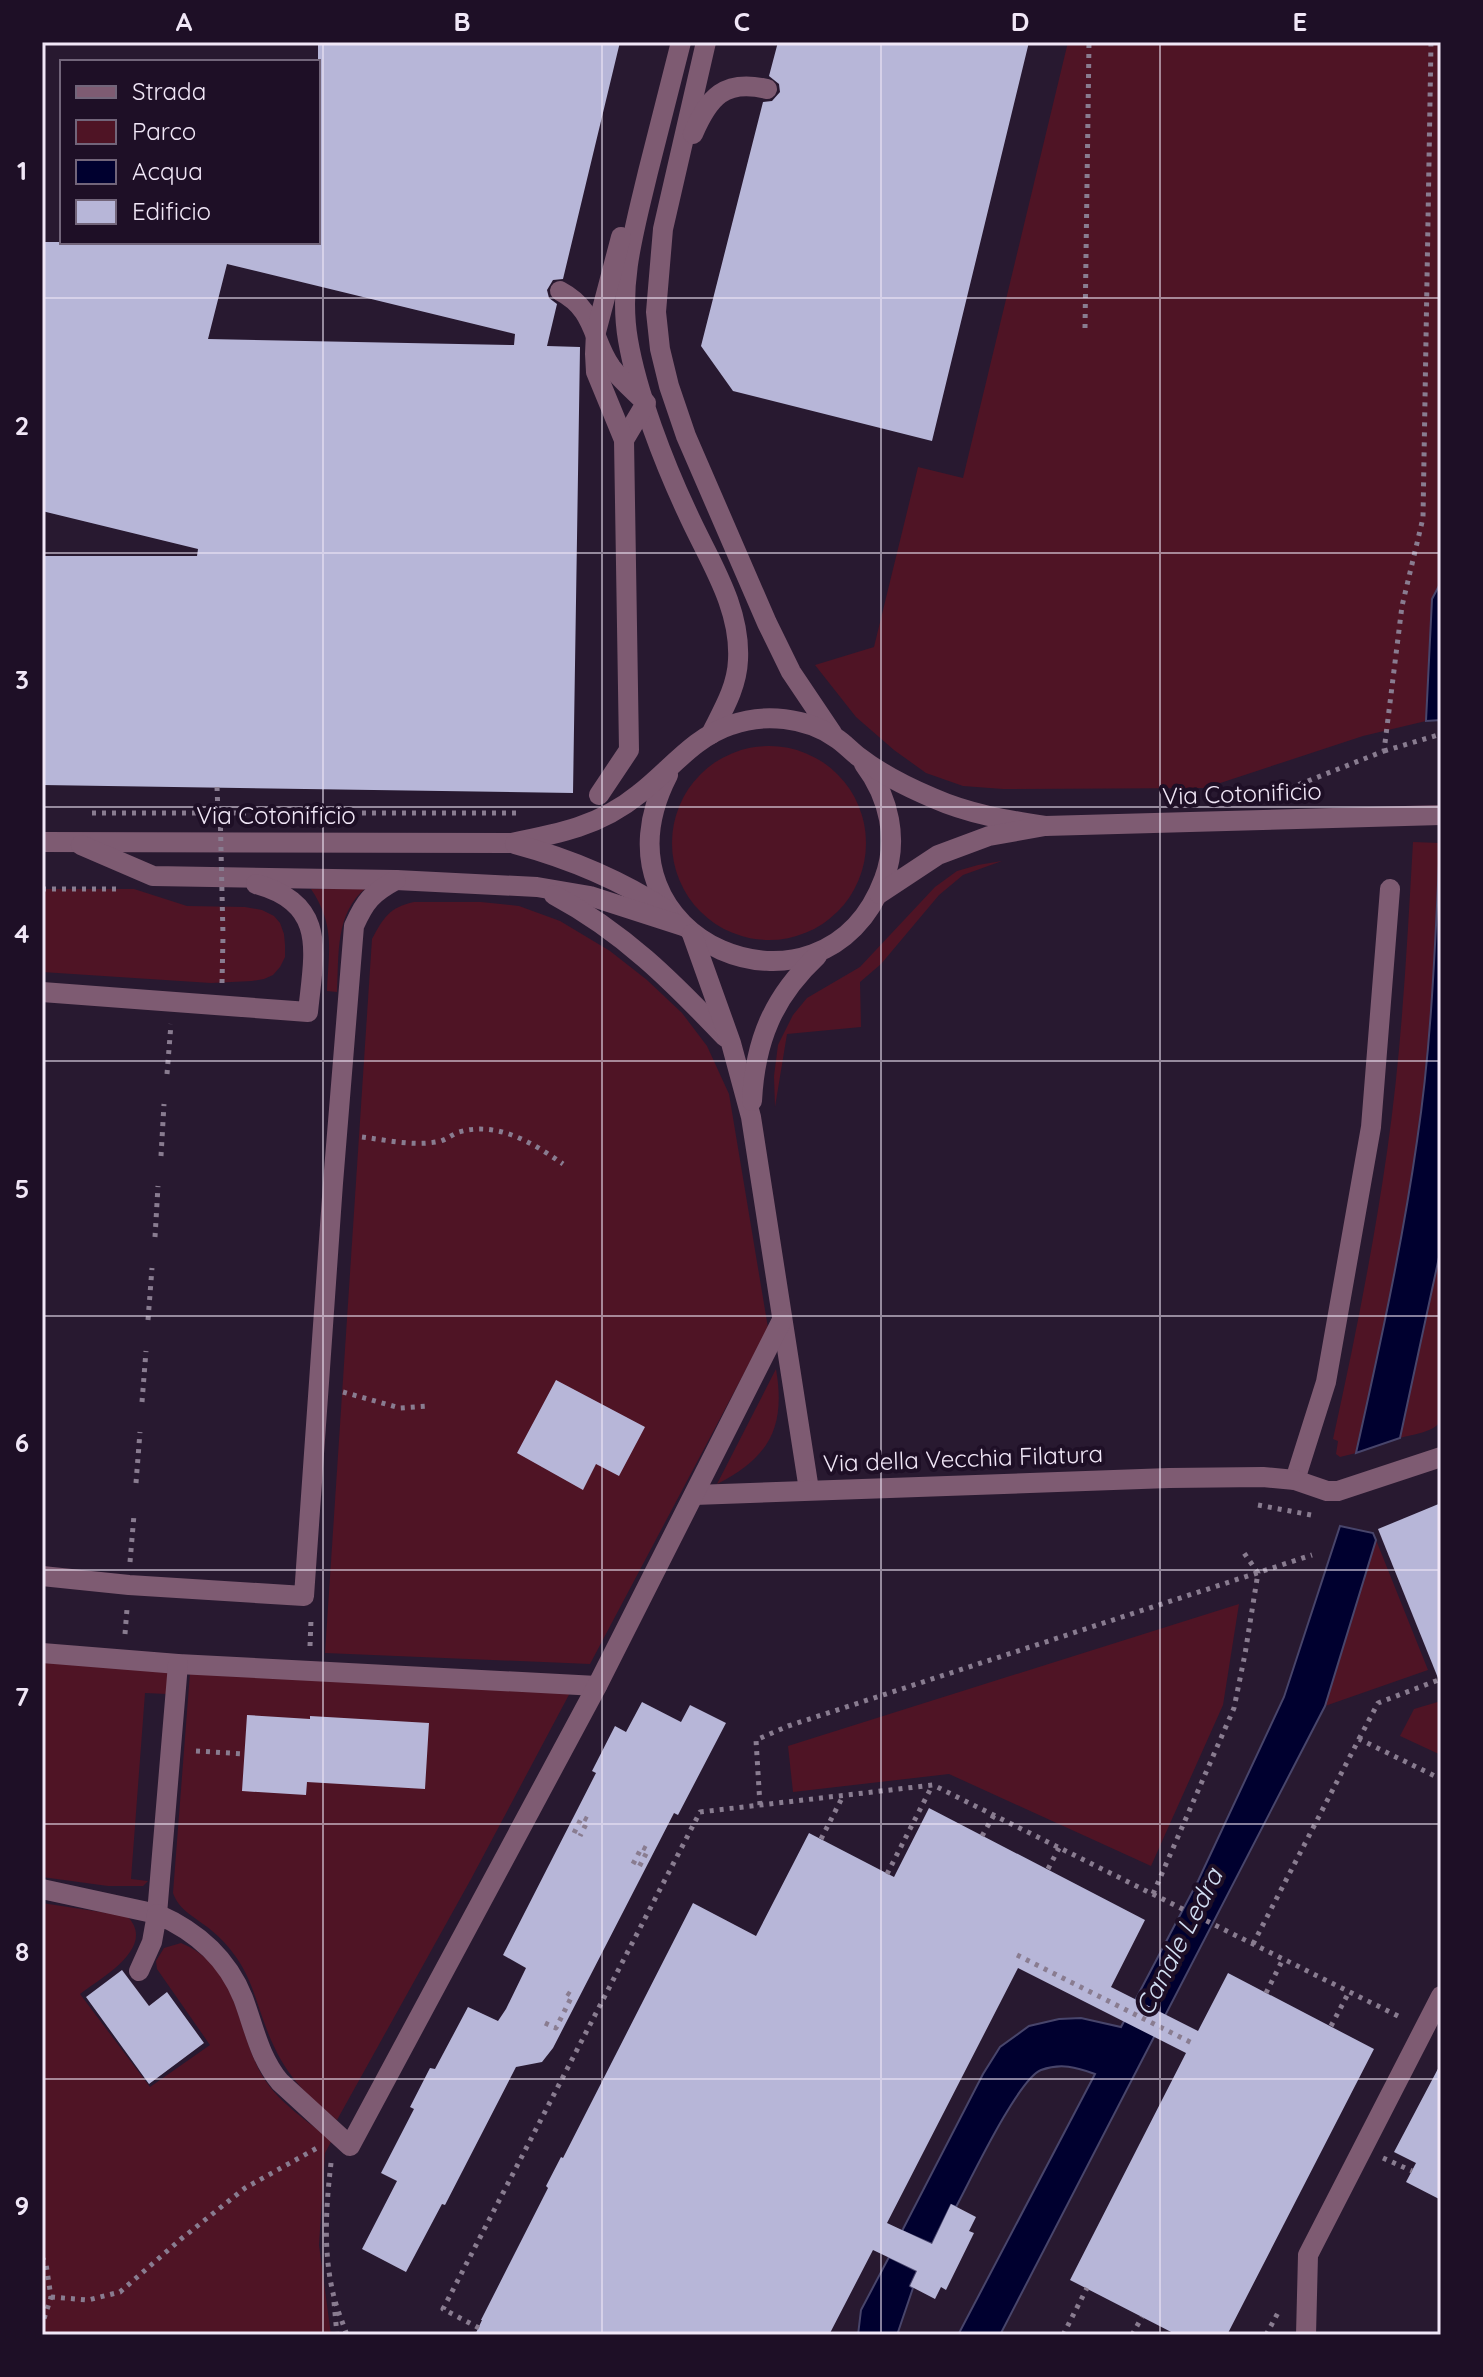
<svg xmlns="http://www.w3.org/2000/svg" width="1483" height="2377" font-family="Quicksand,sans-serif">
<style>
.green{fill:#4f1425}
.water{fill:#00002f;stroke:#48456b;stroke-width:2}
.building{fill:#b7b6d8;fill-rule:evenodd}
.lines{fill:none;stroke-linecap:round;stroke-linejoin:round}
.path{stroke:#897c90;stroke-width:5;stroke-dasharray:4 6;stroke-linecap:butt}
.minor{stroke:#7e5b72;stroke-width:20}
.path-bridge{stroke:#897c90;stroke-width:5;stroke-dasharray:4 6;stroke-linecap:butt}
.grid{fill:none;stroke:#f1e7f7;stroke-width:2;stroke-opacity:0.55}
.labels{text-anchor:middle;stroke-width:8;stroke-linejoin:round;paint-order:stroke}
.street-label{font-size:24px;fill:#f1e7f7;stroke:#1e0f26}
.water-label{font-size:26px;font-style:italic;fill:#d3e0f4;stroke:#1e0f26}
.neatline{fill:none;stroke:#f1e7f7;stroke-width:3}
.grid-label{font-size:26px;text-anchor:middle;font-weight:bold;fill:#f1e7f7}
</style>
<rect width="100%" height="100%" fill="#281930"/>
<g class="green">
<polygon points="1068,42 1441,42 1441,582 1432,599 1426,721 1363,736 1205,788 1003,789 963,786 926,773 894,750 856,717 815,665 874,647 918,467 963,478"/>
<circle cx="769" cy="843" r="97"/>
<path d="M1413,842L1440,843C1435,943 1432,1042 1417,1141C1402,1246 1379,1350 1356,1453L1340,1457L1336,1454L1338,1441L1333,1439C1354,1344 1373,1249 1387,1152C1402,1049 1407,945 1413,842Z"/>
<polygon points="1002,861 963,875 939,895 881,964 860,982 861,1027 787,1034 775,1107 774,1076 778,1045 793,1015 807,998 860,967 935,887 957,871 978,865"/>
<path d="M366,888C335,913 339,954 337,992L327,991C329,949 335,925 311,889Z"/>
<polygon points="42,889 134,889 187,906 245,907 262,910 274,916 280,923 284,934 285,945 285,957 280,967 273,975 264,979 252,981 211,983 42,972"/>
<path d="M414,902H481L519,906L560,921L610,951L647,980L682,1013L707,1046L729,1094L768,1328L590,1664L325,1653L372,939C383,918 390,907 414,902Z"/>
<path d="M1441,1248V1421C1432,1433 1414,1434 1400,1438Z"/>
<path d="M776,1369C786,1427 769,1458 717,1484Z"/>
<polygon points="1376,1540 1428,1670 1325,1706"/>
<polygon points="1239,1604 1223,1705 1151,1866 949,1774 793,1792 788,1746"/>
<polygon points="42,1659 169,1669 167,1694 145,1693 131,1879 148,1881 143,1886 108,1886 42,1877"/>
<path d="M190,1673L572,1689L471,1879L337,2120C303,2093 283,2072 267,2030C257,2005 252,1979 236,1957C229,1947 221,1938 211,1930C197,1918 179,1911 173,1893Z"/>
<polygon points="1441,1701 1441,1755 1400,1736 1414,1709"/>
<path d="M42,1903L127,1916C158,1947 101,1978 80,1994L150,2087L210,2045L157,1969L156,1961L164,1948L181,1943C241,1968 235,2030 263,2077C279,2103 308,2122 332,2140L325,2153L319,2245L331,2335H42Z"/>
</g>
<g class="water">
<polygon points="1441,582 1441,720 1426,721 1432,599"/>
<path d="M1440,843L1441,1248L1400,1438L1356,1453C1379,1350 1402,1246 1417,1141C1432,1042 1435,943 1440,843Z"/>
<path d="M1340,1526L1373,1533L1376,1540L1325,1706L1000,2335H958L1095,2074C1076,2067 1061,2063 1041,2070C1018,2079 970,2181 956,2207L951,2205L932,2244L902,2231L983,2074L1000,2047L1029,2026L1059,2019L1081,2018L1121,2027L1198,1881L1284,1697Z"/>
<polygon points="889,2257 917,2271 910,2286 913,2288 897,2335 858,2335 861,2310"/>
</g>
<g class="building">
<path d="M318,42H620L563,279L553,280L547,290L549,298L557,304L547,346L580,347L573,793L42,785V556H197L198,549L42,511V242H318ZM227,264L515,334L514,345L208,339Z"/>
<polygon points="778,42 1029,42 932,441 733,391 701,346 763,102 772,101 780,92 779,84 769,76"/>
<polygon points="556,1380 645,1427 619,1476 596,1464 583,1490 517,1453"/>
<polygon points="1441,1503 1441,1683 1440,1683 1378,1529"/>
<polygon points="642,1702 681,1722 690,1705 726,1723 678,1815 674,1813 553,2048 542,2062 516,2067 445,2205 442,2204 406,2272 362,2249 397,2181 381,2173 414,2109 410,2107 430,2068 435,2069 468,2007 498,2021 506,2009 526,1968 503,1955 596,1773 592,1771 615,1726 626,1732"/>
<polygon points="247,1715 310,1719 310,1716 429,1723 425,1789 307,1782 306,1795 242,1791"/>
<polygon points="929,1808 1145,1920 1111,1987 1198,2031 1228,1973 1374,2049 1227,2335 1177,2335 1070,2280 1186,2053 1018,1968 887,2223 932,2244 951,2204 976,2217 969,2231 974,2233 946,2290 941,2287 935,2299 910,2286 917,2271 873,2250 829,2335 475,2335 482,2320 481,2320 548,2188 546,2186 561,2157 563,2158 693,1903 756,1936 809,1833 894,1877"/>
<polygon points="122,1970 149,2006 167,1992 204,2043 149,2084 86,1997"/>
<polygon points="1441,2063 1441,2200 1406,2182 1416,2163 1394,2152"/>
</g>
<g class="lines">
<g class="path">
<polyline points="1085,328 1089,42"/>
<polyline points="1384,751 1438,735"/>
<polyline points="217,787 218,813"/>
<polyline points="1280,792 1384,751 1402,606 1423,518 1431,42"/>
<polyline points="92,813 522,813"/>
<polyline points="42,889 117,889"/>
<polyline points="222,983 223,936"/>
<polyline points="167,1074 171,1024"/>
<path d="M362,1137C386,1140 412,1146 436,1142C445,1141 451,1135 459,1132C498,1121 533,1143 563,1164"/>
<polyline points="161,1156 164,1104"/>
<polyline points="155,1237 158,1186"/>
<polyline points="148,1320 152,1268"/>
<polyline points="343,1392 400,1408 430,1406"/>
<polyline points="142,1402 146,1351"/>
<polyline points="136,1483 140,1432"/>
<polyline points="1258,1505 1311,1515"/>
<polyline points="130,1562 134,1515"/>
<polyline points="125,1634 127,1609"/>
<polyline points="310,1646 311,1620"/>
<polyline points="1359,1739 1378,1703 1441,1679"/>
<polyline points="196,1751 245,1754"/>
<polyline points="760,1805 756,1740 788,1726 1312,1555"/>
<polyline points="574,1833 582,1817 588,1820 580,1836"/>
<polyline points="982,1836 994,1815"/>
<polyline points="821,1839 843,1796"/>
<polyline points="633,1864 642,1847 648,1850 639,1867"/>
<polyline points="1048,1869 1059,1848"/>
<polyline points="887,1874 932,1786"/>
<polyline points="1153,1894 1234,1708 1245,1654 1258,1573 1242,1550"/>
<polyline points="1253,1944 1359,1739 1441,1779"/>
<polyline points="1017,1955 1192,2043"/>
<polyline points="1266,1993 1283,1959"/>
<polyline points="545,2023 556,2028 572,1996 564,1991"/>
<polyline points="1331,2026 1349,1992"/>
<polyline points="1383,2158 1412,2171"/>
<path d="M331,2163C326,2206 323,2251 333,2293C336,2307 342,2321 347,2335"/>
<polyline points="42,2257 46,2264 51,2297 42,2325"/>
<polyline points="51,2297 88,2300 120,2292 181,2239 245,2188 317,2148"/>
<polyline points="334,2302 337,2335"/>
<polyline points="479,2328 443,2309 700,1812 933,1785 1402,2018"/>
<polyline points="1063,2335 1087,2288"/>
<polyline points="1132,2335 1142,2317"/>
<polyline points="1266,2335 1280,2309"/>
</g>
<g class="minor">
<path d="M681,42C670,85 659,129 648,172C635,227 618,283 628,340C637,393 664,463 687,512C708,559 741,606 738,660C737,687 723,710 711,734"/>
<polyline points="706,42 663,229 656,312 660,349 669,386 686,436 767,623 791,672 832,733"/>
<path d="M693,134C709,97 724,79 767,89"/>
<path d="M560,291C596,310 591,338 611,367C621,380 634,391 646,403L624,440"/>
<path d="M668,775C582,942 824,1040 884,879C899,840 889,797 864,764"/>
<polyline points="599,795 629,750 624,440 596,372 595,354 596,332 621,237"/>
<path d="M42,842L511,843C558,834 600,826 639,794C669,771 694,737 731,725C764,713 806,717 836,738C844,743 851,751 859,757C881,774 907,787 933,798C969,814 1006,820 1045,826"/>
<path d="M515,844C571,859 619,879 668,911"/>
<polyline points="81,845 153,876 396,880 537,887 590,896 683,926"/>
<polyline points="879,894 938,855 989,836 1045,826 1441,815"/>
<path d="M554,895C623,932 672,981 725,1037"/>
<polyline points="692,934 731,1043 751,1117 809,1490"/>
<path d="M42,992L308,1012C314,952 328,904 256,884"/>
<path d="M752,1101C755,1041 773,997 817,956"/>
<polyline points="1295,1480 1326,1382 1371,1127 1390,889"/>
<polyline points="694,1495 1169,1478 1263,1477 1295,1480 1327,1491 1338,1491 1441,1457"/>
<path d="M42,1576L129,1585L304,1596L333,1183L354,926C365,901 372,893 396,880"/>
<polyline points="42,1653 178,1664 597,1686"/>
<polyline points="42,1889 157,1914 178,1664"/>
<path d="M139,1971L152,1942L157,1914C196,1931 227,1958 243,1998C254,2027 259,2057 280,2082L350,2146L597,1686L782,1320"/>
<polyline points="1306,2335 1308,2255 1441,1996"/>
</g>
<polyline class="path-bridge" points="220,807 223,936"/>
</g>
<path class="grid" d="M323,42V2335M602,42V2335M881,42V2335M1160,42V2335M42,298H1441M42,553H1441M42,807H1441M42,1061H1441M42,1316H1441M42,1570H1441M42,1824H1441M42,2079H1441"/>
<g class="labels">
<g class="street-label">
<text transform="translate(1242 794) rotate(-2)" y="8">Via Cotonificio</text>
<text x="276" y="824">Via Cotonificio</text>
<text transform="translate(963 1459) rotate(-2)" y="8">Via della Vecchia Filatura</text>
</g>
<g class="water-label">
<text transform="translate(1179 1942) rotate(-63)" y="9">Canale Ledra</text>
</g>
</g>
<rect width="1483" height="2377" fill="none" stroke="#1e0f26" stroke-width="88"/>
<rect x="60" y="60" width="260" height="184" fill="#1e0f26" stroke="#72657a" stroke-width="2"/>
<rect x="76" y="86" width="40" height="12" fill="#7e5b72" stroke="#72657a" stroke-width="2"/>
<text x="132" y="100" font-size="24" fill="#f1e7f7">Strada</text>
<rect x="76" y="120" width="40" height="24" fill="#4f1425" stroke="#72657a" stroke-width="2"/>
<text x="132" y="140" font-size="24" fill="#f1e7f7">Parco</text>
<rect x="76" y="160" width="40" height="24" fill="#00002f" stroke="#72657a" stroke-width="2"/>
<text x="132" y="180" font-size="24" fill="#f1e7f7">Acqua</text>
<rect x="76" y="200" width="40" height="24" fill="#b7b6d8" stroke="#72657a" stroke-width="2"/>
<text x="132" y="220" font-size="24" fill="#f1e7f7">Edificio</text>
<rect x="44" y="44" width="1395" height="2289" class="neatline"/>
<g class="grid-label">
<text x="184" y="31">A</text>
<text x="462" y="31">B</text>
<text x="742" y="31">C</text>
<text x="1020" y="31">D</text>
<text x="1300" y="31">E</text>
<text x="22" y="180">1</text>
<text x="22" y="435">2</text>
<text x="22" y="689">3</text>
<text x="22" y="943">4</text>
<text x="22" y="1198">5</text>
<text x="22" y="1452">6</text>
<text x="22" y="1706">7</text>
<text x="22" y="1961">8</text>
<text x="22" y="2215">9</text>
</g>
</svg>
